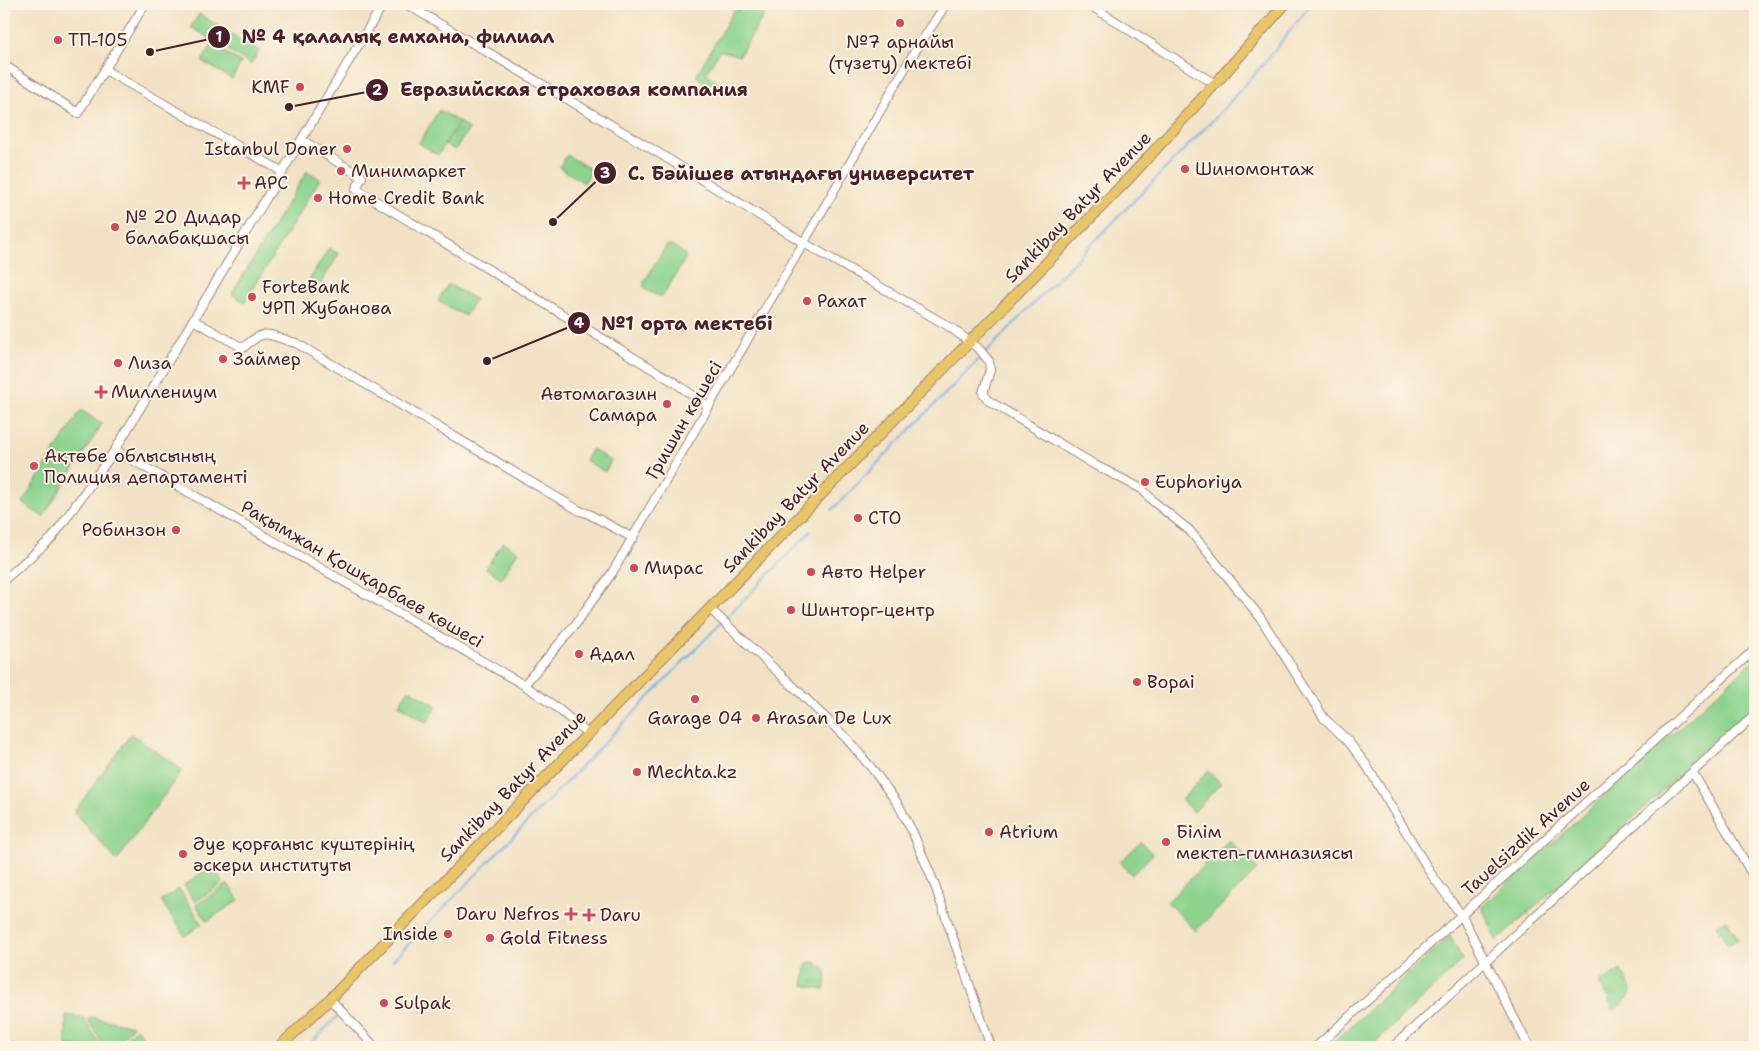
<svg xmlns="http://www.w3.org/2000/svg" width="1759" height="1051" font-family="'Shantell Sans',sans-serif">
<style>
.grass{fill:#8cd38e;stroke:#6b795c}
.park{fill:url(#park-tufts);stroke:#6b795c}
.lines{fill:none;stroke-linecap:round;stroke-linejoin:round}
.stream{stroke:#71afe4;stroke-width:2}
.minor-casing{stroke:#9e8078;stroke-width:10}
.major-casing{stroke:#9e8078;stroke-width:12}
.minor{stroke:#fff;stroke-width:8}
.major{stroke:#e9c769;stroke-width:10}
.poi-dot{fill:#d1495b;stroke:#fcf5e5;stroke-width:2}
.labels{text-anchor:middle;stroke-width:4;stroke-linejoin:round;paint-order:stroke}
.poi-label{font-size:18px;fill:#4a1f2b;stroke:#fcf5e5;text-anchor:start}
.street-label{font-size:18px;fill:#4a1f2b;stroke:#fcf5e5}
.leader{fill:none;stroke:#4a1f2b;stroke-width:2}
.callout-dot{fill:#4a1f2b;stroke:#fcf5e5;stroke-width:2}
.mark-label{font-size:15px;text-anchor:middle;font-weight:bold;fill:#fff}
.callout-label{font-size:19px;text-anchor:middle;font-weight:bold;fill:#4a1f2b;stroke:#fcf5e5;stroke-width:4;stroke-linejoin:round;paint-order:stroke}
</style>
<defs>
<pattern id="park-tufts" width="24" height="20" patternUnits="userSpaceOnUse" patternTransform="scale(1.25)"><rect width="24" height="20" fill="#8cd38e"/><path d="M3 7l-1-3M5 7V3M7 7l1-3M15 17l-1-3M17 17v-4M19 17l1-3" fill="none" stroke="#7ab57b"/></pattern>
</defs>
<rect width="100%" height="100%" fill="#fcf5e5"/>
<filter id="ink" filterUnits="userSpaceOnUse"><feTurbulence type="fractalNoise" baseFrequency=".02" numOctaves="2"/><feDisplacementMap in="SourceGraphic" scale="10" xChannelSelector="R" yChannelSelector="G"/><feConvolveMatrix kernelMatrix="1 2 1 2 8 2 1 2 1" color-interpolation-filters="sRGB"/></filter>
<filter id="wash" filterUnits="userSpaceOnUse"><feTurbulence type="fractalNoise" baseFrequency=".0096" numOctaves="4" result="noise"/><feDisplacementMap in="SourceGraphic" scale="20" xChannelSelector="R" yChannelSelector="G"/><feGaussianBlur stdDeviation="1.12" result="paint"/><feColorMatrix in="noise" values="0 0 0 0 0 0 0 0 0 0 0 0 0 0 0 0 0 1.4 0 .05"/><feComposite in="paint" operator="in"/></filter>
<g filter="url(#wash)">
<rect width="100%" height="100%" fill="#f2e2c5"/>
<g class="grass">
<polygon points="743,4 766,4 762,11 764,15 739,56 720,50 706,73 722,86 718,92 696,76 734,10 739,11"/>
<polygon points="199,14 259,51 251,64 191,27"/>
<polygon points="212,45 241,62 232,79 202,61"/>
<polygon points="439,110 459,122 438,155 419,143"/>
<polygon points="307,171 320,179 245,302 232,294"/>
<path d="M667,245C674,246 681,250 685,255V259L664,294L661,296C655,295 648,292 644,287V282Z"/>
<polygon points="448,284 475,299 465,316 438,301"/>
<polygon points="81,410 102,424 43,517 22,503"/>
<polygon points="503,542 518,552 501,578 486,568"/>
<polygon points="1755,659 1755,708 1497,941 1482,907"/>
<polygon points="409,689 437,706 427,723 399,705"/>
<polygon points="131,734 182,770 117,861 74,812"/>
<polygon points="1208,771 1221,783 1194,812 1181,800"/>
<polygon points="1229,840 1258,869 1196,931 1167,902"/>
<polygon points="1141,842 1153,854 1132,875 1120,862"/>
<polygon points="212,866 223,883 195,902 184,885"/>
<polygon points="228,884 239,900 207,921 196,905"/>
<polygon points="179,889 202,924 185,936 161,901"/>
<polygon points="1727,920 1738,939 1728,945 1717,926"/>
<polygon points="1450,936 1463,960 1370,1047 1328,1047"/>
<polygon points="66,1015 84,1018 101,1047 66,1047"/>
<polygon points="91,1017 133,1026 114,1047 104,1047 88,1019"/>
<polygon points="136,1028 147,1042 147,1047 118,1047"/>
</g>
<g class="park">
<polygon points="459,122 469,129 455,150 445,144"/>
<polygon points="567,155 592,170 584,183 559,167"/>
<polygon points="329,248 339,254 313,296 303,290"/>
<polygon points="592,449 611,461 605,472 585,460"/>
<polygon points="816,962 818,967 823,966 827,976 824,990 803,985 807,963"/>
<path d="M1621,970C1634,994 1636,992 1614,1011L1599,982Z"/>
</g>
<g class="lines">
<g class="stream">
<polyline points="985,353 1217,116 1267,60 1311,4"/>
<polyline points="832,510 982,356"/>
<polyline points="725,619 811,531"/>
<polyline points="393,960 722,622"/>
<polyline points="307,1047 337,1017"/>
</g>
</g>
</g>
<g filter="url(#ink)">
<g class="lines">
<defs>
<g id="minor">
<polyline points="406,4 657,152 804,243 950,327 979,349 989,361 990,370 983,393 989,401 1095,465 1142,489 1154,502 1189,530 1205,549 1260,617 1324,718 1348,741 1367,766 1431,874 1462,916 1529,1047"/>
<polyline points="1088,4 1215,84"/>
<polyline points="4,65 78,113 145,4"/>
<polyline points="105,70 283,172"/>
<polyline points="302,140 362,177 356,189 674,382 709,407"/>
<path d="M193,320L243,348C268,325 268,337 296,343L580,511L587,513L633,538"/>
<polyline points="115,450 524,685 556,707 587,733"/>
<polyline points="4,580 52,538 115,450 383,4"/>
<polyline points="710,609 795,688 847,739 874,771 898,804 913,833 934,883 991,1047"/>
<polyline points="524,685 575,625 612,573 912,56 946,4"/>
<polyline points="1693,773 1755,879"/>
<polyline points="330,999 375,1047"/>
<polyline points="1316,1047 1755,649"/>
<polyline points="1393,1047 1595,861 1755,715"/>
</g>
<polyline id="major" points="279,1047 330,999 1132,175 1215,84 1285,4"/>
</defs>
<use href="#minor" class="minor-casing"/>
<use href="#major" class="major-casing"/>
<use href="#minor" class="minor"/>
<use href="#major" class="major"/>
</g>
</g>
<g class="poi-dot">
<circle cx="900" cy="23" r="5"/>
<circle cx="58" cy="40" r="5"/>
<circle cx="300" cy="87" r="5"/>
<circle cx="347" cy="149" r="5"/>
<circle cx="1185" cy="169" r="5"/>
<circle cx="341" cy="171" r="5"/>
<path d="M241.5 175.5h5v5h5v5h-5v5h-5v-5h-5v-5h5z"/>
<circle cx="318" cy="198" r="5"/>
<circle cx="115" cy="227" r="5"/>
<circle cx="252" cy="297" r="5"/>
<circle cx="807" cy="301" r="5"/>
<circle cx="223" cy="359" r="5"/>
<circle cx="118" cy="363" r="5"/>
<path d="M98.5 384.5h5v5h5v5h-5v5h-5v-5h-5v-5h5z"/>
<circle cx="667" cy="404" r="5"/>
<circle cx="34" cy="466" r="5"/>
<circle cx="1145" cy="482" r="5"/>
<circle cx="858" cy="518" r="5"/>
<circle cx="176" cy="530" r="5"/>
<circle cx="634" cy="568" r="5"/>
<circle cx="811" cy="572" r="5"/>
<circle cx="791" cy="610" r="5"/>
<circle cx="579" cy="654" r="5"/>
<circle cx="1137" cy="682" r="5"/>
<circle cx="695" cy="699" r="5"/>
<circle cx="756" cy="718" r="5"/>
<circle cx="637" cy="772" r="5"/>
<circle cx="989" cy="832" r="5"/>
<circle cx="1166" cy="842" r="5"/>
<circle cx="183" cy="854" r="5"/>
<path d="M568.5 906.5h5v5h5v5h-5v5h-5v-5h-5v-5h5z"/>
<path d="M586.5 907.5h5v5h5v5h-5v5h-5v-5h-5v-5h5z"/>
<circle cx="448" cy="934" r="5"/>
<circle cx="490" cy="938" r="5"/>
<circle cx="384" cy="1003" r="5"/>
</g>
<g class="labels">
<g class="poi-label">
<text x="68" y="46">ТП-105</text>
<text x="900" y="48" text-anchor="middle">№7 арнайы<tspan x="900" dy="21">(түзету) мектебі</tspan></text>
<text x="290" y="93" text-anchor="end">KMF</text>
<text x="337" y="155" text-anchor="end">Istanbul Doner</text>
<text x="1195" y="175">Шиномонтаж</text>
<text x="351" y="177">Минимаркет</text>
<text x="254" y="189">АРС</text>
<text x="328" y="204">Home Credit Bank</text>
<text x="125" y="223">№ 20 Дидар<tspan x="125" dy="21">балабақшасы</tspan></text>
<text x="262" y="293">ForteBank<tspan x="262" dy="21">УРП Жубанова</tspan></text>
<text x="817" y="307">Рахат</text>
<text x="233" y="365">Займер</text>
<text x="128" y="369">Лиза</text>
<text x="111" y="398">Миллениум</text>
<text x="657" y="400" text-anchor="end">Автомагазин<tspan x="657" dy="21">Самара</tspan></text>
<text x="44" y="462">Ақтөбе облысының<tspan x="44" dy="21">Полиция департаменті</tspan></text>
<text x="1155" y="488">Euphoriya</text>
<text x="868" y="524">СТО</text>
<text x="166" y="536" text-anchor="end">Робинзон</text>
<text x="644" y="574">Мирас</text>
<text x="821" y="578">Авто Helper</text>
<text x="801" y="616">Шинторг-центр</text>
<text x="589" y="660">Адал</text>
<text x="1147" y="688">Bopai</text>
<text x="695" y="724" text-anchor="middle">Garage 04</text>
<text x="766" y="724">Arasan De Lux</text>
<text x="647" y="778">Mechta.kz</text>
<text x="999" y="838">Atrium</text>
<text x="1176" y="838">Білім<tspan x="1176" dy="21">мектеп-гимназиясы</tspan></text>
<text x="193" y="850">Әуе қорғаныс күштерінің<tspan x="193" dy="21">әскери институты</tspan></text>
<text x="560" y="920" text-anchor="end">Daru Nefros</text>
<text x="600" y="921">Daru</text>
<text x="438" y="940" text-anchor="end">Inside</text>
<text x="500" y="944">Gold Fitness</text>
<text x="394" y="1009">Sulpak</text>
</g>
<g class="street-label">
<text transform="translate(1078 207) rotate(-46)" y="6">Sankibay Batyr Avenue</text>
<text transform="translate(684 420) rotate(-60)" y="6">Гришин көшесі</text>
<text transform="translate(796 497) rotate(-46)" y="6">Sankibay Batyr Avenue</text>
<text transform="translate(362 574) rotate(30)" y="6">Рақымжан Қошқарбаев көшесі</text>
<text transform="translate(513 786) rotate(-46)" y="6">Sankibay Batyr Avenue</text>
<text transform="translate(1526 837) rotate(-42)" y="6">Tauelsizdik Avenue</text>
</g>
</g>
<path class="leader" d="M150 52L219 37M289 107L377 90M553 222L605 173M487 361L579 323"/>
<g class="callout-dot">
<circle cx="150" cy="52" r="5"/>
<circle cx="289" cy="107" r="5"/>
<circle cx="553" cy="222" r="5"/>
<circle cx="487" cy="361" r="5"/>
<circle cx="219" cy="37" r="12"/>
<circle cx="377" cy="90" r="12"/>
<circle cx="605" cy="173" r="12"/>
<circle cx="579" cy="323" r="12"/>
</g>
<g class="mark-label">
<text x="219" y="42">1</text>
<text x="377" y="95">2</text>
<text x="605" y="178">3</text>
<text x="579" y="328">4</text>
</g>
<g class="callout-label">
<text x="398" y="43">№ 4 қалалық емхана, филиал</text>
<text x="574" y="96">Евразийская страховая компания</text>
<text x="801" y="180">С. Бәйішев атындағы университет</text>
<text x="687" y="330">№1 орта мектебі</text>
</g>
<rect width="1759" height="1051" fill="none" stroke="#fcf5e5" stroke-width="20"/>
</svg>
